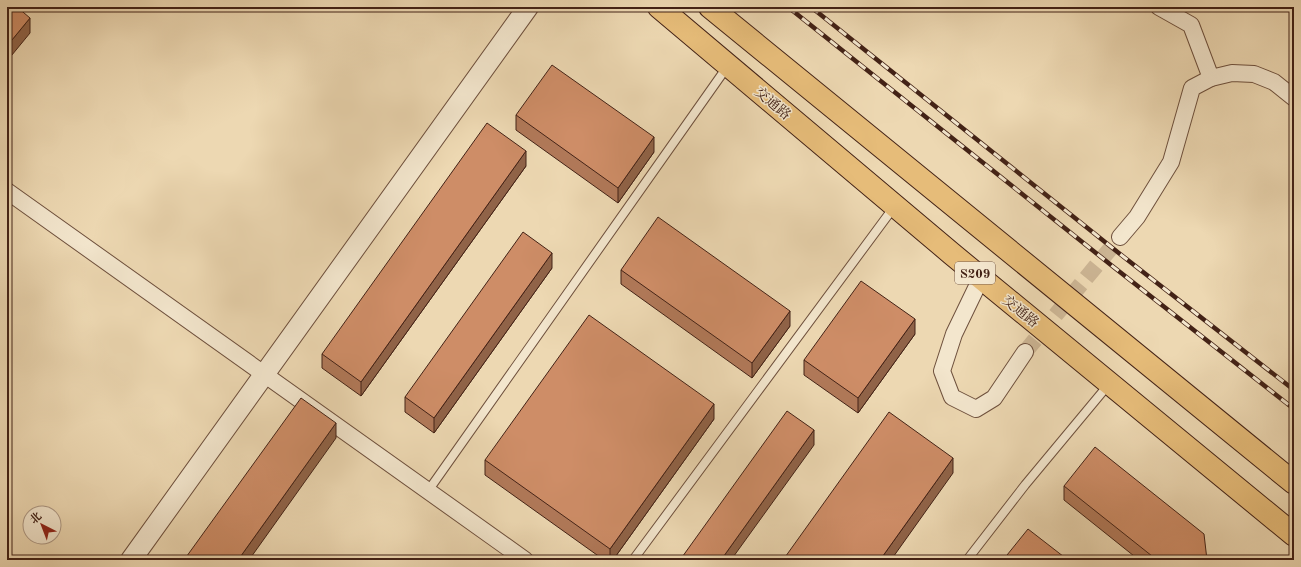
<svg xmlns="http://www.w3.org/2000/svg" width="1301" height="567" font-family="'Old Standard TT','Noto Serif SC',serif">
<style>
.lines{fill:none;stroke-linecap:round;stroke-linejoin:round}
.minor-tunnel{stroke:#cbb493;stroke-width:16;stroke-dasharray:16 8;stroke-linecap:butt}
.service-casing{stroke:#6e503d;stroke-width:10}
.minor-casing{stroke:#6e503d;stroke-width:18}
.tertiary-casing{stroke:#6e503d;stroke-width:22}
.primary-casing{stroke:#432216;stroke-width:24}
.service{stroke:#f3e6cd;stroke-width:8}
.minor{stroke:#f3e6cd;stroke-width:16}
.tertiary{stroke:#f3e6cd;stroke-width:20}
.primary{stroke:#e6bc79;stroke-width:22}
.rail-casing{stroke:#432216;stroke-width:4.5}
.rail{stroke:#f3e6cd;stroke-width:3;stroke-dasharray:9;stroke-linecap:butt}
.wall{fill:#b17959;stroke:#432216}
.shaded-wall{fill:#906348;stroke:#432216}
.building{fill:#ce8d67;stroke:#432216}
.labels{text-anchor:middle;stroke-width:3;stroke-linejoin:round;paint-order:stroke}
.shield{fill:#f3e6cd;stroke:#785d4d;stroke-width:1}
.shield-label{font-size:13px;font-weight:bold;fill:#432216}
.street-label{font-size:14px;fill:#432216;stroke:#f3e6cd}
</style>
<rect width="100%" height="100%" fill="#edd8b2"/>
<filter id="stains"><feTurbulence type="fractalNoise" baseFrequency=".005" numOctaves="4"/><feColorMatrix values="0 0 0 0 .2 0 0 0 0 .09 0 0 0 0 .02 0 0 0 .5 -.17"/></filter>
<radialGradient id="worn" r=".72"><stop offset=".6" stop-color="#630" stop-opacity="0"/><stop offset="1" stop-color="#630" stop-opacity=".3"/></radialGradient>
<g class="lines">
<polyline class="minor-tunnel" points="1025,352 1120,237"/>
<defs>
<g id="service">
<polyline points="428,491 727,67"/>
<polyline points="633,560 894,207"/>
<polyline points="967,560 1025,485 1109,384"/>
</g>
<g id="minor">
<polyline points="1159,7 1191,25 1211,78"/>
<polyline points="7,191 525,560"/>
<polyline points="1120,237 1137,217 1171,162 1192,88 1211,78 1232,73 1254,74 1274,82 1294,98"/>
<polyline points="981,278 954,334 942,371 952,397 976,409 994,398 1025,352"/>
</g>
<polyline id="tertiary" points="131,560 528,7"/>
<g id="primary">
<polyline points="659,7 952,254 1294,535"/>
<polyline points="710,7 1294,483"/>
</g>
</defs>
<use href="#service" class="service-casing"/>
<use href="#minor" class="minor-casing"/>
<use href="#tertiary" class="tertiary-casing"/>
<use href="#primary" class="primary-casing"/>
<use href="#service" class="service"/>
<use href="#minor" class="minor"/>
<use href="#tertiary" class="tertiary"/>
<use href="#primary" class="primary"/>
<defs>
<g id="rail">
<polyline points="788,7 1111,265 1294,409"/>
<polyline points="811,7 1120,254 1294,390"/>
</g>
</defs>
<use href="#rail" class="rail-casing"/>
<use href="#rail" class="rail"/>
</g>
<g class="wall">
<polygon points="516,115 654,152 618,203 516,130"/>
<polygon points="526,166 361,396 322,368 322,354"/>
<polygon points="552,268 434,433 405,412 405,397"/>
<polygon points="621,270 790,326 752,378 621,284"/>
<polygon points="915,334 858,413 804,375 804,360"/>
<polygon points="714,419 613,560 604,560 485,475 485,460"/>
<polygon points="1064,486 1207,560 1139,560 1064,500"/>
</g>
<g class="shaded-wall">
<polygon points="30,18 30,33 7,61 7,46"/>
<polygon points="654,137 654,152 618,203 618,188"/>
<polygon points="526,151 526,166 361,396 361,382"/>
<polygon points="552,253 552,268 434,433 434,418"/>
<polygon points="790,311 790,326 752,378 752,363"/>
<polygon points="915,319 915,334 858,413 858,398"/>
<polygon points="714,404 714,419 613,560 610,560 610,549"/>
<polygon points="336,423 336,438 249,560 238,560"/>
<polygon points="814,430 814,445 731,560 721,560"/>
<polygon points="953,458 953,473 891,560 880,560"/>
</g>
<g class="building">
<polygon points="7,7 17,7 30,18 7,46"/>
<polygon points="552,65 654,137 618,188 516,115"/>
<polygon points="487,123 526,151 361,382 322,354"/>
<polygon points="658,217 790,311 752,363 621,270"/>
<polygon points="523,232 552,253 434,418 405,397"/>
<polygon points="861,281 915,319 858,398 804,360"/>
<polygon points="589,315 714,404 610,549 485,460"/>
<polygon points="301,398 336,423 238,560 184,560"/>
<polygon points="787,411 814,430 721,560 680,560"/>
<polygon points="889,412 953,458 880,560 783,560"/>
<polygon points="1095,447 1204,534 1207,560 1157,560 1064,486"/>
<polygon points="1028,529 1068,560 1003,560"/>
</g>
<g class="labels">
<rect class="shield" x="955" y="262" width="40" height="22" rx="3"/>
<g class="shield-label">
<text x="975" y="278">S209</text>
</g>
<g class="street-label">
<text transform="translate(773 103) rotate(40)" y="5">交通路</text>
<text transform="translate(1021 311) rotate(39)" y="5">交通路</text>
</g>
</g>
<rect width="1301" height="567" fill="none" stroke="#edd8b2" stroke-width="24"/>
<rect x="8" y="8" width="1285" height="551" fill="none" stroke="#432216" stroke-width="2"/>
<rect x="12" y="12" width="1277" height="543" fill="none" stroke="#432216"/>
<g transform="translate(42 525) rotate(318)"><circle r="19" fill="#f3e6cd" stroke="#ad9884"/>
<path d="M0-3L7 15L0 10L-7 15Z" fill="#8f2418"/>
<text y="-6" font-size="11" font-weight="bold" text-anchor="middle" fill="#432216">北</text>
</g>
<rect width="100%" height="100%" filter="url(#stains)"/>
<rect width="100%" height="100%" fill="url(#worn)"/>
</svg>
